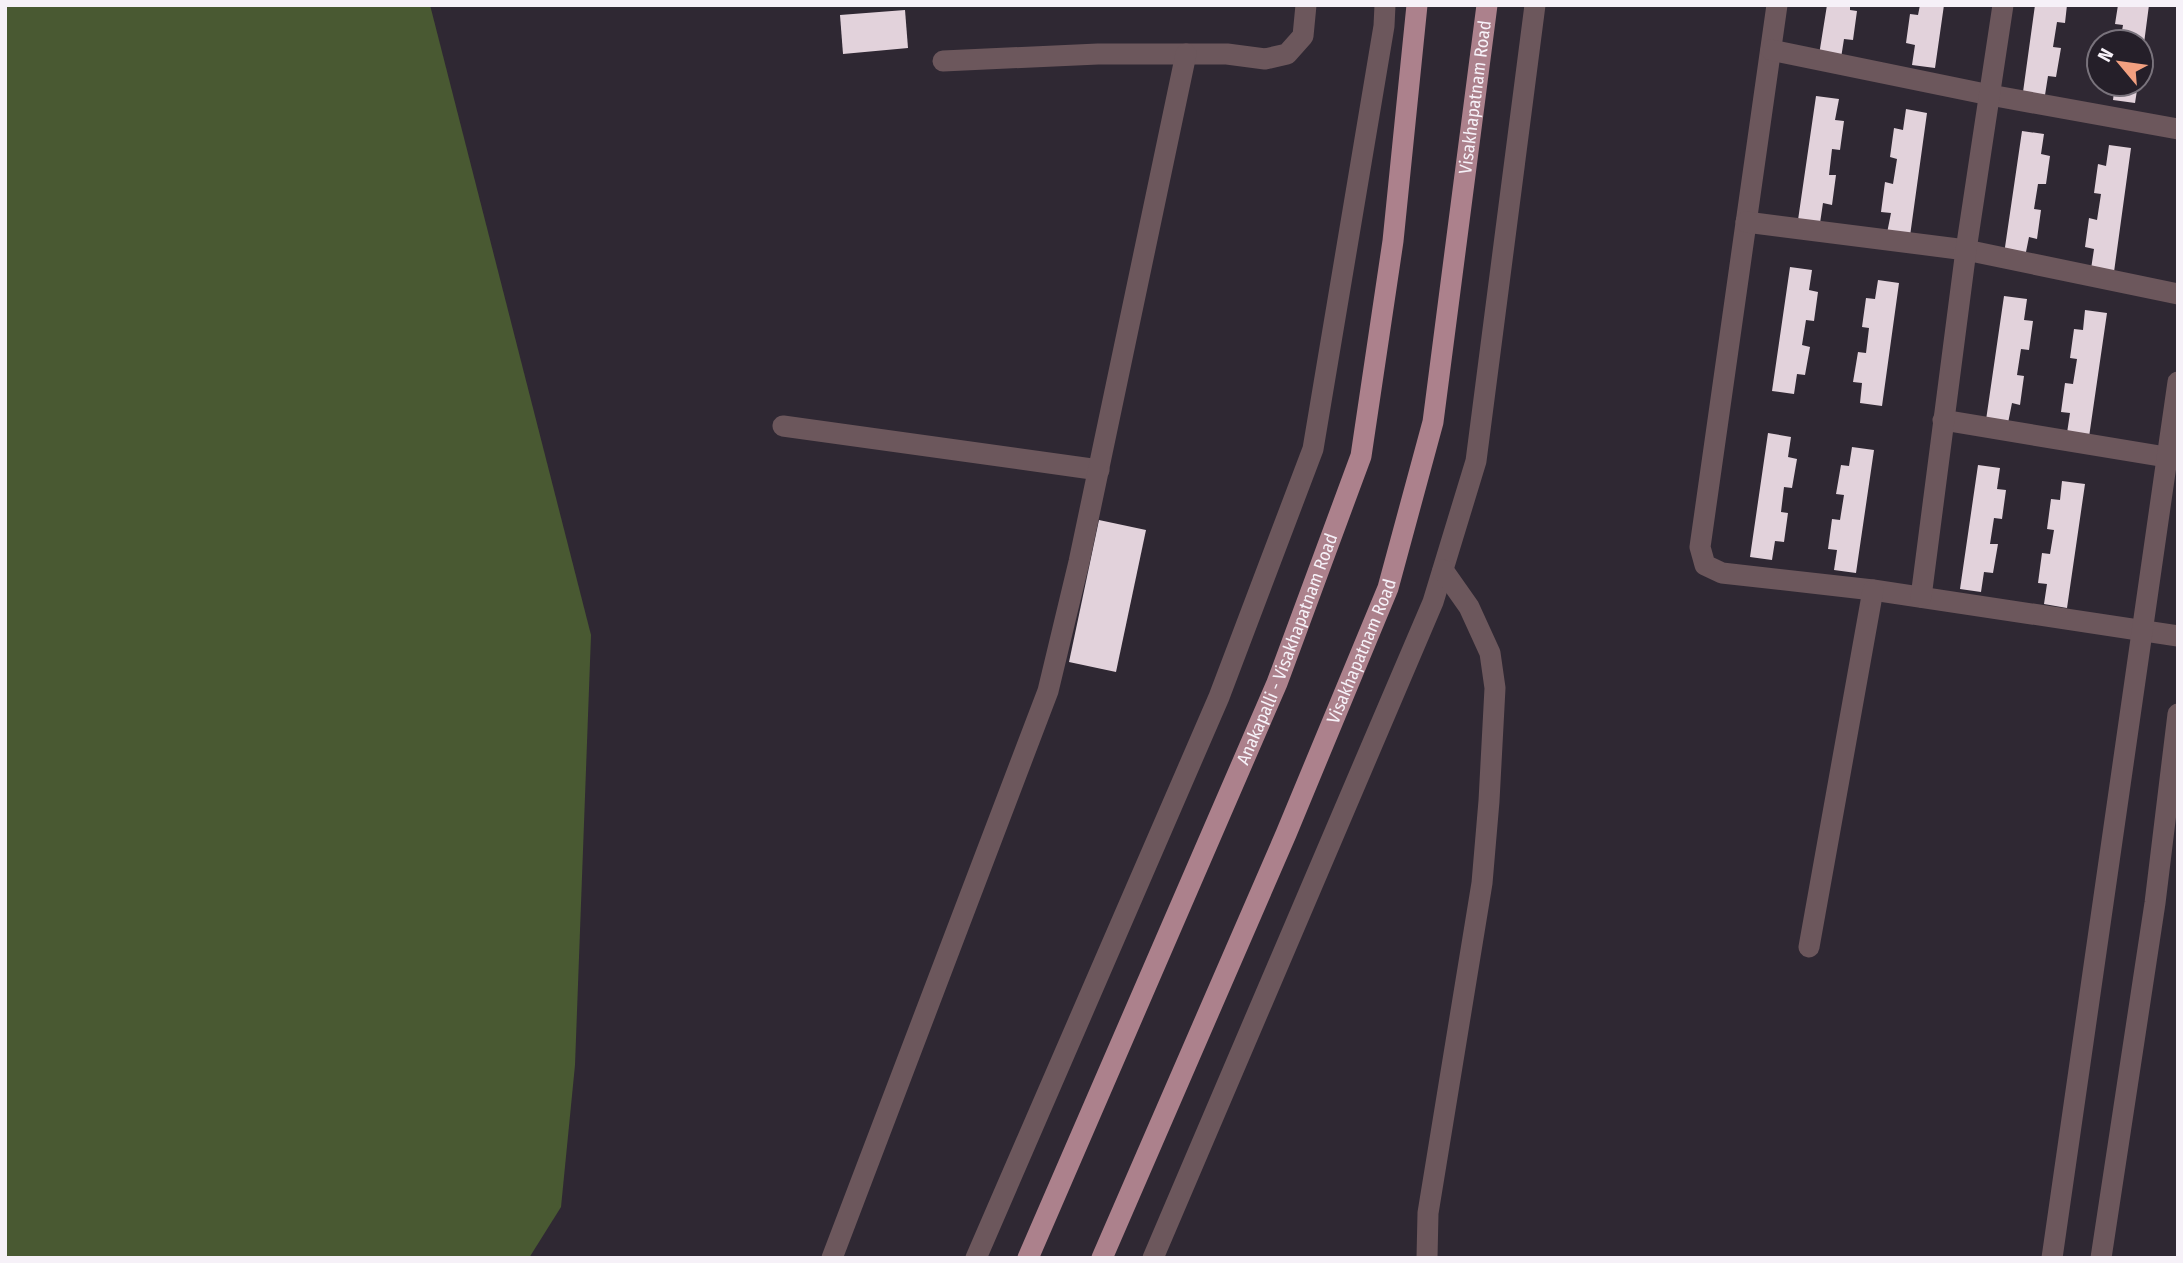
<svg xmlns="http://www.w3.org/2000/svg" width="2183" height="1263" font-family="'Fira Sans Condensed',sans-serif">
<style>
.forest{fill:#495932}
.building{fill:#e2d2db}
.lines{fill:none;stroke-linecap:round;stroke-linejoin:round}
.minor{stroke:#6c575c;stroke-width:21}
.major{stroke:#ac818c;stroke-width:21}
.labels{text-anchor:middle;stroke-width:7;stroke-linejoin:round;paint-order:stroke}
.street-label{font-size:18px;fill:#f6f1f8;stroke:#251f29}
</style>
<rect width="100%" height="100%" fill="#2f2833"/>
<polygon class="forest" points="5,5 430,5 591,635 575,1065 561,1207 529,1258 5,1258"/>
<g class="building">
<polygon points="1827,5 1850,5 1850,10 1857,11 1853,40 1844,39 1841,58 1819,55"/>
<polygon points="1920,5 1944,5 1935,68 1912,65 1915,45 1906,43 1910,14 1918,15"/>
<polygon points="2035,5 2067,5 2065,23 2057,22 2053,47 2061,48 2056,77 2048,76 2045,95 2023,92"/>
<polygon points="2118,5 2149,5 2143,51 2141,50 2141,42 2120,42 2123,25 2115,24"/>
<polygon points="905,10 908,48 843,54 840,15"/>
<polygon points="2115,84 2138,84 2135,103 2113,100"/>
<polygon points="1816,96 1839,99 1835,120 1844,121 1840,150 1832,149 1829,175 1836,175 1832,205 1823,203 1820,223 1798,220"/>
<polygon points="1906,109 1927,113 1910,236 1887,233 1891,213 1881,212 1885,182 1893,184 1897,159 1890,157 1894,128 1903,130"/>
<polygon points="2022,131 2044,134 2041,154 2050,156 2046,184 2038,184 2034,209 2041,210 2037,239 2029,237 2025,257 2004,254"/>
<polygon points="2109,145 2131,148 2114,272 2091,269 2094,249 2085,247 2089,218 2097,220 2101,194 2094,193 2098,164 2106,166"/>
<polygon points="1790,267 1812,270 1809,290 1818,292 1814,321 1806,320 1802,345 1810,347 1805,375 1797,374 1794,394 1772,391"/>
<polygon points="1878,280 1899,283 1882,406 1860,403 1862,383 1853,382 1858,352 1866,353 1869,328 1862,327 1866,298 1875,299"/>
<polygon points="2004,296 2027,299 2024,320 2033,321 2029,350 2021,349 2017,375 2024,376 2020,405 2012,403 2008,423 1986,420"/>
<polygon points="2085,310 2107,313 2089,437 2067,433 2070,413 2061,412 2065,383 2073,384 2077,359 2070,358 2074,329 2083,330"/>
<polygon points="1768,433 1791,437 1788,457 1797,459 1792,488 1784,487 1781,512 1788,513 1784,542 1775,541 1772,560 1750,557"/>
<polygon points="1852,447 1874,450 1856,573 1834,570 1837,550 1828,549 1832,519 1840,520 1844,495 1836,494 1841,465 1849,466"/>
<polygon points="1978,465 2000,468 1997,489 2006,490 2002,519 1994,518 1990,544 1998,544 1993,573 1984,572 1981,592 1960,589"/>
<polygon points="2062,481 2085,484 2067,608 2044,604 2047,584 2038,583 2042,553 2050,554 2054,530 2047,529 2051,499 2060,500"/>
<polygon points="1099,520 1146,530 1116,672 1069,662"/>
</g>
<g class="lines">
<g class="minor">
<polyline points="1777,5 1700,547 1705,565 1722,573 1873,590 2178,636"/>
<polyline points="1771,50 1990,95 2178,129"/>
<polyline points="943,61 1098,54 1227,54 1265,59 1287,54 1303,36 1306,5"/>
<polyline points="1746,222 1966,250 2178,294"/>
<polyline points="1943,420 2178,459"/>
<polyline points="783,426 1099,470"/>
<polyline points="1921,597 1966,250 2003,5"/>
<polyline points="1809,947 1873,590"/>
<polyline points="832,1258 1048,691 1079,562 1186,54"/>
<polyline points="976,1258 1219,697 1313,449 1384,26 1385,5"/>
<polyline points="1153,1258 1433,602 1476,461 1535,5"/>
<polyline points="1427,1258 1428,1213 1482,883 1489,801 1495,688 1490,653 1469,607 1443,570"/>
<polyline points="2052,1258 2178,382"/>
<polyline points="2101,1258 2155,903 2178,714"/>
</g>
<g class="major">
<path id="s1" d="M1028,1258L1277,683L1361,456L1393,241L1417,5"/>
<path id="s2" d="M1102,1258L1286,834L1388,588L1433,422L1487,5"/>
</g>
</g>
<g class="labels">
<g class="street-label">
<text dy="6" stroke="none"><textPath href="#s2" startOffset="1228">Visakhapatnam Road</textPath></text>
<text dy="6" stroke="none"><textPath href="#s1" startOffset="662">Anakapalli - Visakhapatnam Road</textPath></text>
<text dy="6" stroke="none"><textPath href="#s2" startOffset="660">Visakhapatnam Road</textPath></text>
</g>
</g>
<rect width="2183" height="1263" fill="none" stroke="#f6f1f8" stroke-width="14"/>
<g transform="translate(2120 63) rotate(299)"><circle r="33" fill="#251f29" stroke="#79737c" stroke-width="2"/>
<path d="M0-5L12 26L0 18L-12 26Z" fill="#f2a080"/>
<text y="-10" font-size="19" font-weight="bold" text-anchor="middle" fill="#f6f1f8">N</text>
</g>
</svg>
